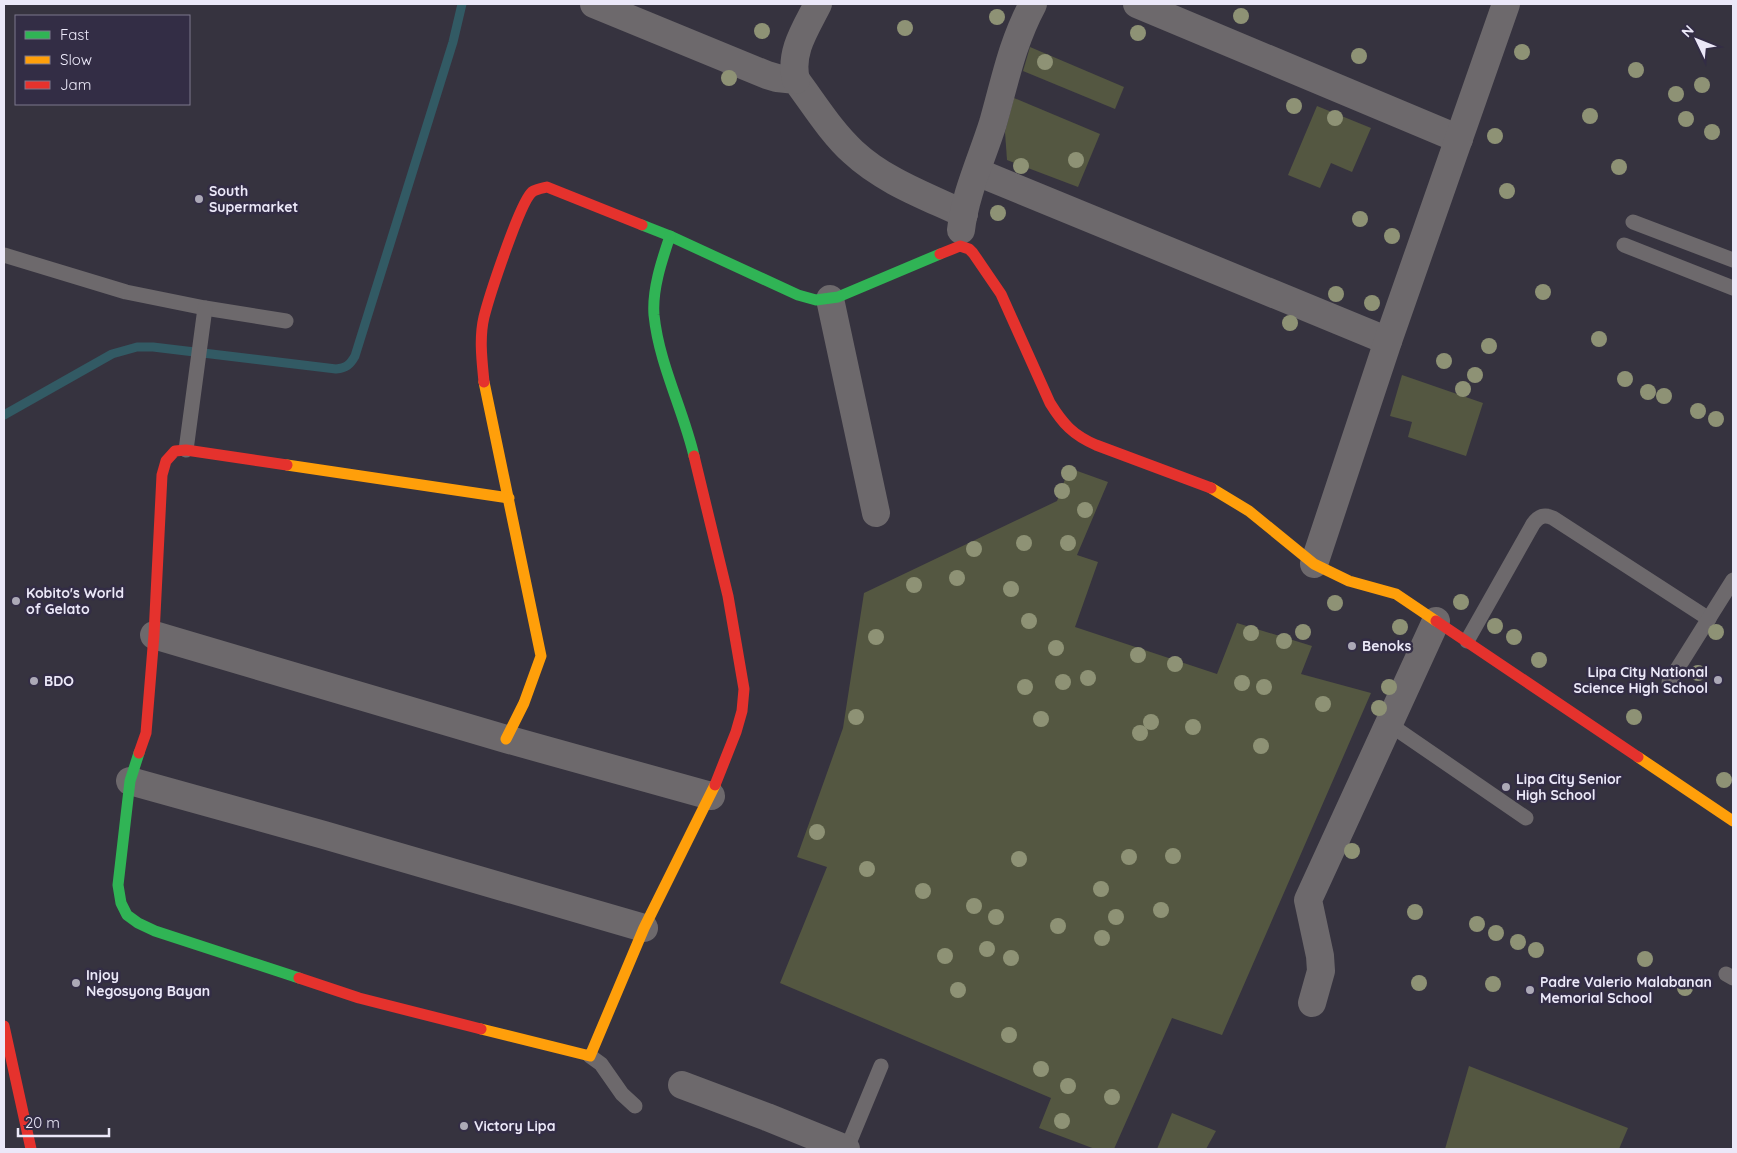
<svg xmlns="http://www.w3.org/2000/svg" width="1737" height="1153" font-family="Quicksand,sans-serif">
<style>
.green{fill:#545741}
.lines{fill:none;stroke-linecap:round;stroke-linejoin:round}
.stream{stroke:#325a64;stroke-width:9}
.lane{stroke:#6d696c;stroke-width:15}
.street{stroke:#6d696c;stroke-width:28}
.fast{stroke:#30b455;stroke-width:11}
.slow{stroke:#ff9f0a;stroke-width:11}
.jam{stroke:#e5322d;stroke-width:11}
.tree{fill:#8e9275}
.poi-dot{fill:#aca9b7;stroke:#332d45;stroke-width:2}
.labels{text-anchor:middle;stroke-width:5;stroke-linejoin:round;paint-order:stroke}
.poi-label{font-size:14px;font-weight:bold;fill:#ebe8f8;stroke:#332d45;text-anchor:start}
</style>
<rect width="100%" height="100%" fill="#36333f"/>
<g class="green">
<polygon points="1030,47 1124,87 1115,109 1023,71"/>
<polygon points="1014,98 1100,134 1078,187 1007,160 1005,132"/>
<polygon points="1317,106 1371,128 1352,172 1331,163 1320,188 1288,175"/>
<polygon points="1402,375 1483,403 1466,456 1408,437 1412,422 1390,416"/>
<polygon points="1069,468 1108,482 1077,555 1098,562 1075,627 1217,674 1237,623 1312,646 1301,674 1371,693 1222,1035 1172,1018 1114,1149 1095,1149 1039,1128 1051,1098 780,983 827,867 797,857 843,728 864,593 1057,501"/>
<polygon points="1469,1066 1628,1128 1619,1149 1445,1149"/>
<polygon points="1172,1113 1216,1131 1206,1149 1157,1149"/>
</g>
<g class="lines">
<path class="stream" d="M4,415L112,354L137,347H153L336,369C346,368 350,365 355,356L453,42L462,4"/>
<g class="lane">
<polyline points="1633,222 1733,260"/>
<polyline points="1624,245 1733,288"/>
<polyline points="4,255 126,292 205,308 286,321"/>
<polyline points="186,450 205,308"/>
<path d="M1467,641L1533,524C1539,516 1544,514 1553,518L1709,619"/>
<polyline points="1669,682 1733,580"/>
<polyline points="1389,724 1526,818"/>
<polyline points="1726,974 1733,978"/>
<polyline points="590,1056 601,1064 622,1094 635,1106"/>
<polyline points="847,1148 881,1066"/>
</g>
<g class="street">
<path d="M594,4L767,75L777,78L796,80C814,104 831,132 853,152C884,181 926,196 964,214"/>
<polyline points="1137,4 1459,139"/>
<path d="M796,80C789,52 806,28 818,4"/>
<polyline points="977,172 1388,341"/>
<path d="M961,230C965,194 982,158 993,123C1005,81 1012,43 1033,4"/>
<polyline points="830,299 876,513"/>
<polyline points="1314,564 1388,341 1506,4"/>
<polyline points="154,635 506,739 711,796"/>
<polyline points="130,781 324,835 644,928"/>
<polyline points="1312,1003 1321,971 1320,956 1308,900 1436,621"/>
<polyline points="682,1085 767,1117 846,1149"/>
</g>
<g class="fast">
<polyline points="642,225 670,236 798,295 816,300 838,297 940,254"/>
<path d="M670,236C662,260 652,289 654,315C659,364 683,409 694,456"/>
<polyline points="139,753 130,781 118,885 121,903 127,915 138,923 155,931 299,978"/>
</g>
<g class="slow">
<polyline points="484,382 541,656 524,703 506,739"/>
<polyline points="287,465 509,498"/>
<polyline points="1211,488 1249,511 1314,564 1349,581 1396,594 1436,621"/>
<polyline points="1638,757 1733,821"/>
<polyline points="481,1029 590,1056 644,928 715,785"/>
</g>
<g class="jam">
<path d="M940,254L960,246L969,249L973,253L1001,294L1050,403C1063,424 1073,435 1096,445L1211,488"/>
<path d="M484,382C482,361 479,338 484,317C489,297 520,202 532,192C536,189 543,188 547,187L642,225"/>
<polyline points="694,456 728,596 744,689 742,711 736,732 715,785"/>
<polyline points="1436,621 1638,757"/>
<polyline points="139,753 146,733 154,635 162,475 166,461 175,451 186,450 287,465"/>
<polyline points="299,978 359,998 481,1029"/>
<polyline points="4,1026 31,1149"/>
</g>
</g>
<g class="tree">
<circle cx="1241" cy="16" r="8"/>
<circle cx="997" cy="17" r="8"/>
<circle cx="905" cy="28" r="8"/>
<circle cx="762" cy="31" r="8"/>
<circle cx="1138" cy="33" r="8"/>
<circle cx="1522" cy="52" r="8"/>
<circle cx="1359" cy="56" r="8"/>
<circle cx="1045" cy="62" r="8"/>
<circle cx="1636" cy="70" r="8"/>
<circle cx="729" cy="78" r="8"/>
<circle cx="1702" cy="85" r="8"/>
<circle cx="1676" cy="94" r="8"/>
<circle cx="1294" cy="106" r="8"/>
<circle cx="1590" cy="116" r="8"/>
<circle cx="1335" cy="118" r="8"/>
<circle cx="1686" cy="119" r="8"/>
<circle cx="1712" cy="132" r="8"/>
<circle cx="1495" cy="136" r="8"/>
<circle cx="1076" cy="160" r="8"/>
<circle cx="1021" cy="166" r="8"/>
<circle cx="1619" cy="167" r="8"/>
<circle cx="1507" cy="191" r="8"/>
<circle cx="998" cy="213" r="8"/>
<circle cx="1360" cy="219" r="8"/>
<circle cx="1392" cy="236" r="8"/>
<circle cx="1543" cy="292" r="8"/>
<circle cx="1336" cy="294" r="8"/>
<circle cx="1372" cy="303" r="8"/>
<circle cx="1290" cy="323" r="8"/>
<circle cx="1599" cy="339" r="8"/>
<circle cx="1489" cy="346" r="8"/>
<circle cx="1444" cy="361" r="8"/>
<circle cx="1475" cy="375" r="8"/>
<circle cx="1625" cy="379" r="8"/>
<circle cx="1463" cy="389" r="8"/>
<circle cx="1648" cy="392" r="8"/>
<circle cx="1664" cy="396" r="8"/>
<circle cx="1698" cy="411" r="8"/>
<circle cx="1716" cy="419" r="8"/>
<circle cx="1069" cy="473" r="8"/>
<circle cx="1062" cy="491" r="8"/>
<circle cx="1085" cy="510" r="8"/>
<circle cx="1024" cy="543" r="8"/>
<circle cx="1068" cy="543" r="8"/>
<circle cx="974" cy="549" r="8"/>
<circle cx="957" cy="578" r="8"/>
<circle cx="914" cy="585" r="8"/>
<circle cx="1011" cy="589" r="8"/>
<circle cx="1461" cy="602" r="8"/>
<circle cx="1335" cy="603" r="8"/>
<circle cx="1029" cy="621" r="8"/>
<circle cx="1495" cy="626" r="8"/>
<circle cx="1400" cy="627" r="8"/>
<circle cx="1303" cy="632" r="8"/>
<circle cx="1716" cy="632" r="8"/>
<circle cx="1251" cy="633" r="8"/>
<circle cx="876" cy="637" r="8"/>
<circle cx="1514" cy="637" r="8"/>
<circle cx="1284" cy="641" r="8"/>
<circle cx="1056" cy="648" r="8"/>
<circle cx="1138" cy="655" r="8"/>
<circle cx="1539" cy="660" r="8"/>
<circle cx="1175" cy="664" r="8"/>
<circle cx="1698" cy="673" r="8"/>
<circle cx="1088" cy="678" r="8"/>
<circle cx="1063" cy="682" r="8"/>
<circle cx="1242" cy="683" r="8"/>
<circle cx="1025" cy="687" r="8"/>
<circle cx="1264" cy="687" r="8"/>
<circle cx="1389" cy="687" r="8"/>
<circle cx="1323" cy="704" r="8"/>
<circle cx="1379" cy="708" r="8"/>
<circle cx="856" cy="717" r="8"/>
<circle cx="1634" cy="717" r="8"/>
<circle cx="1041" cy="719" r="8"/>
<circle cx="1151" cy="722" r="8"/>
<circle cx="1193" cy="727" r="8"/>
<circle cx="1140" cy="733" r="8"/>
<circle cx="1261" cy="746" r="8"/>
<circle cx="1724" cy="780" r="8"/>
<circle cx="817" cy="832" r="8"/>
<circle cx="1352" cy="851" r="8"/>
<circle cx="1173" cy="856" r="8"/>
<circle cx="1129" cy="857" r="8"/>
<circle cx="1019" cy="859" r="8"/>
<circle cx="867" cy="869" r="8"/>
<circle cx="1101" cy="889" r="8"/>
<circle cx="923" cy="891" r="8"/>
<circle cx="974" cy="906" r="8"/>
<circle cx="1161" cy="910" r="8"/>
<circle cx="1415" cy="912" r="8"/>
<circle cx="996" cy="917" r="8"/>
<circle cx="1116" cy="917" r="8"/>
<circle cx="1477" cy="924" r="8"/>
<circle cx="1058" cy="926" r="8"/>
<circle cx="1496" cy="933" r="8"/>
<circle cx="1102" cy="938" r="8"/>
<circle cx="1518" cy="942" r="8"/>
<circle cx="987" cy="949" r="8"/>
<circle cx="1536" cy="950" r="8"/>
<circle cx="945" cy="956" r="8"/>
<circle cx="1011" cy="958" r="8"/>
<circle cx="1645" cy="959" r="8"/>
<circle cx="1419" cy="983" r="8"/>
<circle cx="1493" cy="984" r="8"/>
<circle cx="1685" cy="988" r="8"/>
<circle cx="958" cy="990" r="8"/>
<circle cx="1009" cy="1035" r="8"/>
<circle cx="1041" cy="1069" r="8"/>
<circle cx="1068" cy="1086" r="8"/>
<circle cx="1112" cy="1097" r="8"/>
<circle cx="1062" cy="1121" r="8"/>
</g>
<g class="poi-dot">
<circle cx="199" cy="199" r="5"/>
<circle cx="16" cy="601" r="5"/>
<circle cx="1352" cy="646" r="5"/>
<circle cx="1718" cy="680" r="5"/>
<circle cx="34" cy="681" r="5"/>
<circle cx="1506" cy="787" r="5"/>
<circle cx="76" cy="983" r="5"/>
<circle cx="1530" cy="990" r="5"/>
<circle cx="464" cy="1126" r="5"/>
</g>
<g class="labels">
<g class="poi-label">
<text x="209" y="196">South<tspan x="209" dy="16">Supermarket</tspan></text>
<text x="26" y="598">Kobito's World<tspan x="26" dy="16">of Gelato</tspan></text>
<text x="1362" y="651">Benoks</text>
<text x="1708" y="677" text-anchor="end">Lipa City National<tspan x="1708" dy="16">Science High School</tspan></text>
<text x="44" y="686">BDO</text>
<text x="1516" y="784">Lipa City Senior<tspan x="1516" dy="16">High School</tspan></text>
<text x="86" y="980">Injoy<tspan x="86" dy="16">Negosyong Bayan</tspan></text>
<text x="1540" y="987">Padre Valerio Malabanan<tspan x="1540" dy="16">Memorial School</tspan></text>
<text x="474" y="1131">Victory Lipa</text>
</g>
</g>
<rect width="1737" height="1153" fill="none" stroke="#ebe8f8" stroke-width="10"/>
<rect x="15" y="15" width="175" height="90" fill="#332d45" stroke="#7d788d"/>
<rect x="25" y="31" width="25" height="8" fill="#30b455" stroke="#7d788d"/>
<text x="60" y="40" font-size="15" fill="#ebe8f8">Fast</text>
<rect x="25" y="56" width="25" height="8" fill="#ff9f0a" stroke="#7d788d"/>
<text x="60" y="65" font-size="15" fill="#ebe8f8">Slow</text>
<rect x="25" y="81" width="25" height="8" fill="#e5322d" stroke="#7d788d"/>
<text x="60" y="90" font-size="15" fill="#ebe8f8">Jam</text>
<g transform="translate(1697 40) rotate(313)" stroke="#332d45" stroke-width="4" paint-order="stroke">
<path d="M0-4L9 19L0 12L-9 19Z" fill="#ebe8f8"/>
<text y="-8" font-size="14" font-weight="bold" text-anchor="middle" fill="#ebe8f8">N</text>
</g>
<path d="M18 1128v8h91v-8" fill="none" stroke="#ebe8f8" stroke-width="2.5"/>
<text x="25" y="1128" font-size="15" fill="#ebe8f8" stroke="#332d45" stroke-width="4" paint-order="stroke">20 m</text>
</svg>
